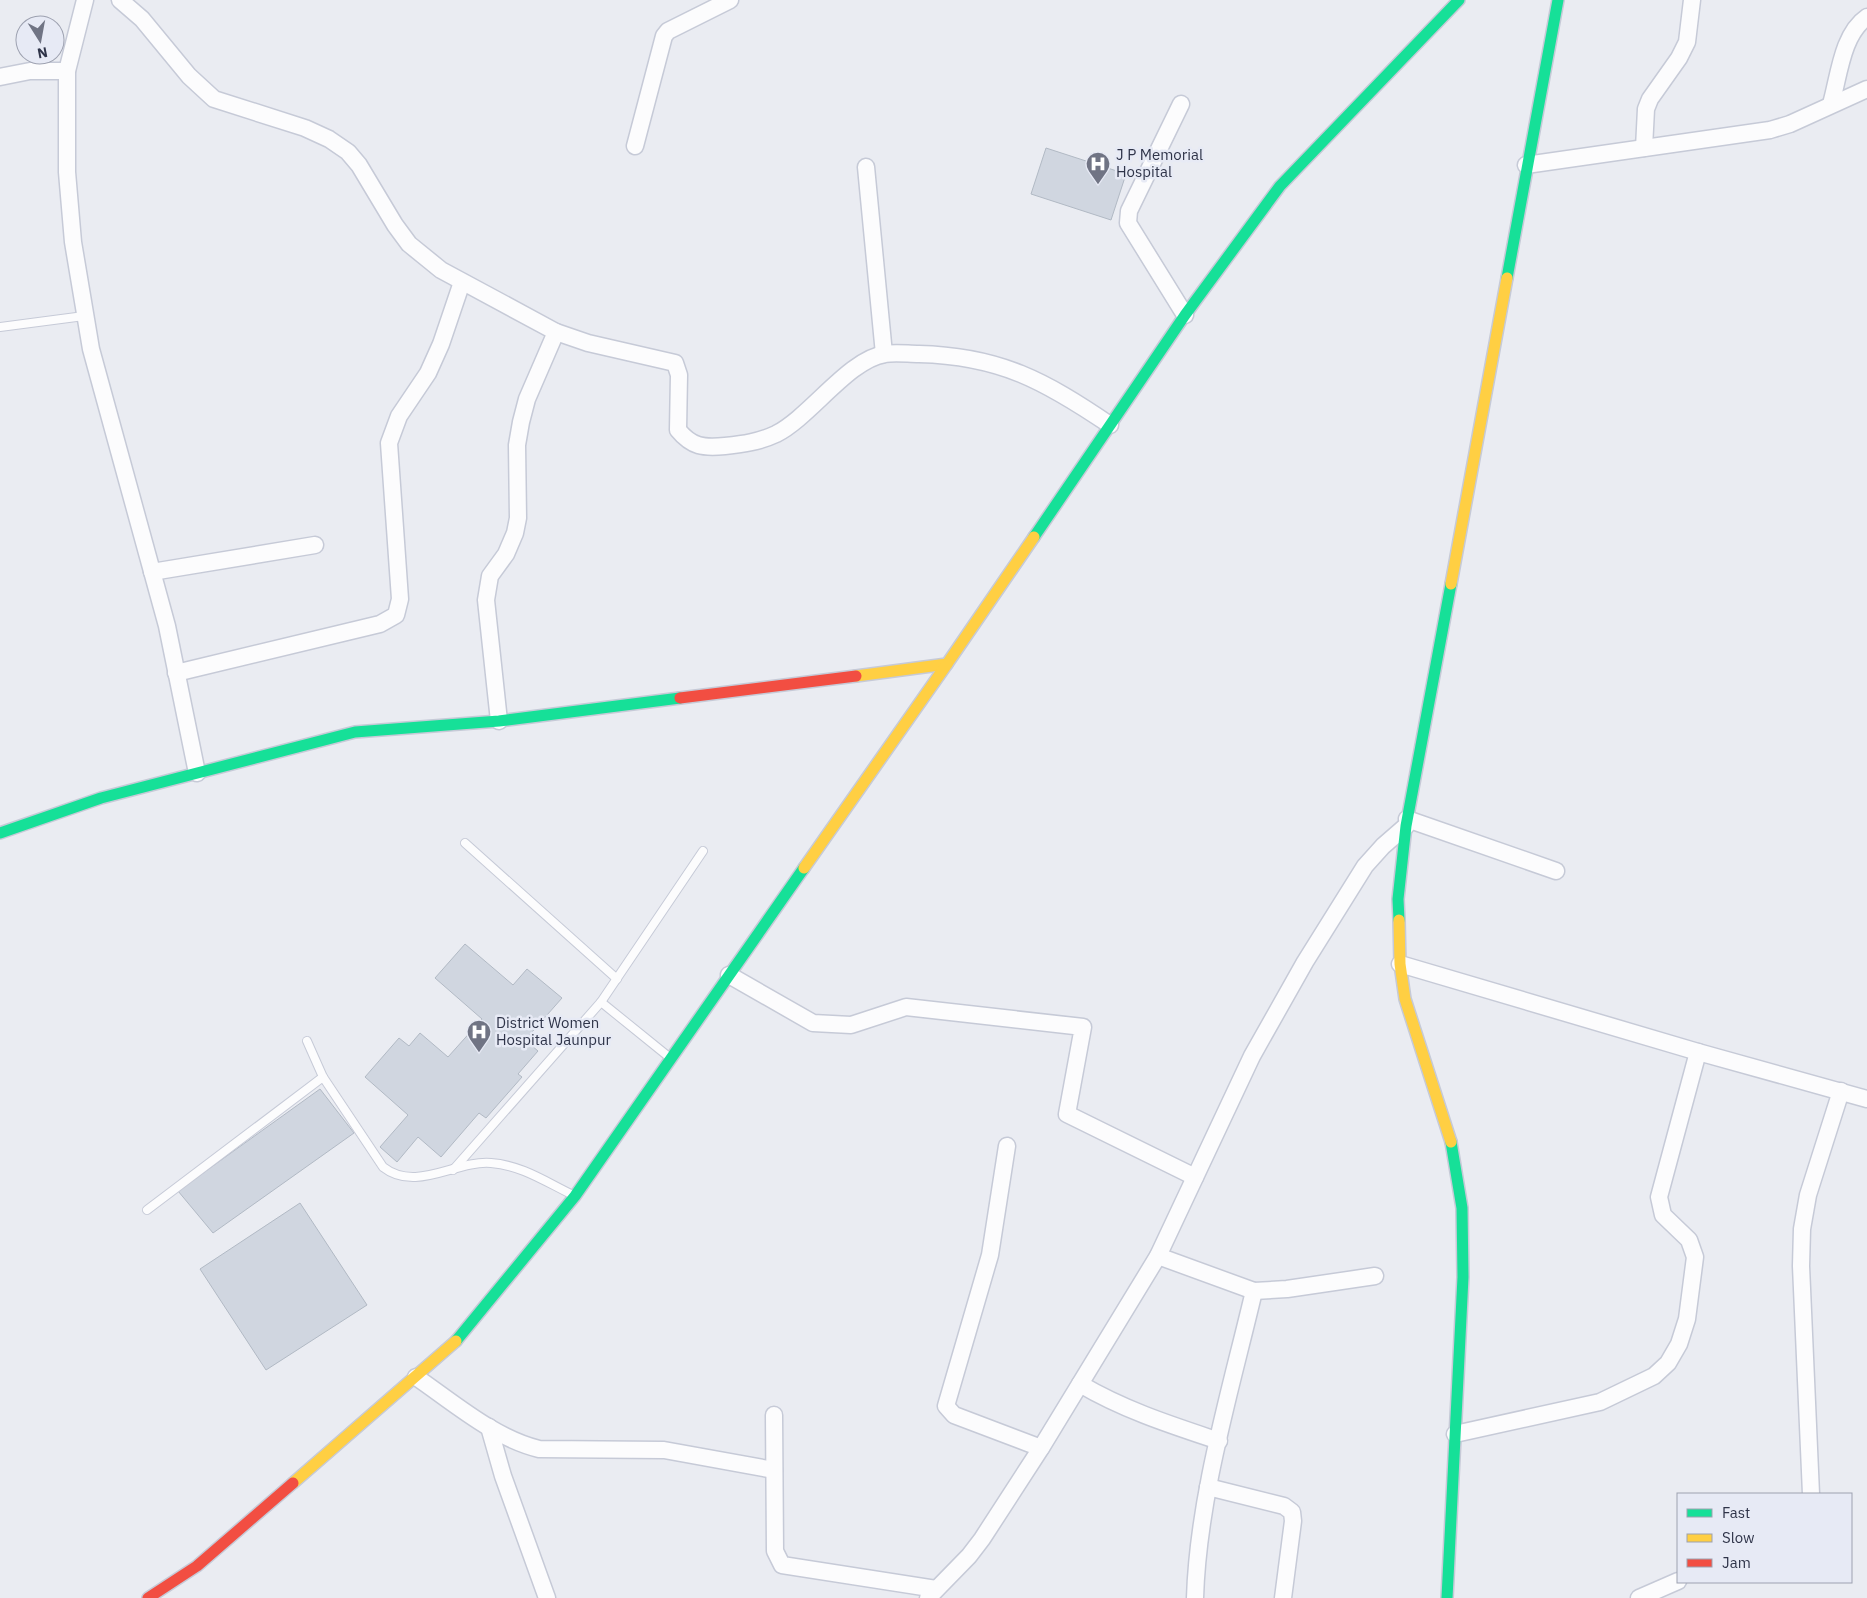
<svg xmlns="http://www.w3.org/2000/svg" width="1867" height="1598" font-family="'IBM Plex Sans',sans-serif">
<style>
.building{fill:#d0d6e0;stroke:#b1b9c4}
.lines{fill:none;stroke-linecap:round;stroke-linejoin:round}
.lane-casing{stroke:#c6cad7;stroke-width:10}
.street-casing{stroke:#c6cad7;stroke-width:19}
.fast-casing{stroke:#c6cad7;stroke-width:14}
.slow-casing{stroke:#c6cad7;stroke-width:14}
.jam-casing{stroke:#c6cad7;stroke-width:14}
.lane{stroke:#fcfcfd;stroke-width:8}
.street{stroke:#fcfcfd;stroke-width:16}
.fast{stroke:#16e098;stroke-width:11}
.slow{stroke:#ffcf43;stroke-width:11}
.jam{stroke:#f24e42;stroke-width:11}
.labels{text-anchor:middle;stroke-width:5;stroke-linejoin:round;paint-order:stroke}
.poi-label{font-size:15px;fill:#2f3449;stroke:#e7eaf5;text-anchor:start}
</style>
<rect width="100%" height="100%" fill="#eaecf2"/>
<g class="building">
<polygon points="1046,148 1126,174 1111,220 1031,194"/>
<polygon points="465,944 513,985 527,969 562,998 525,1040 538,1051 518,1074 522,1077 486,1118 479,1113 441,1157 418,1137 397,1162 380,1147 408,1115 365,1077 399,1038 409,1046 420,1033 448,1057 482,1019 435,978"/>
<polygon points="320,1089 354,1133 213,1233 178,1191"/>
<polygon points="300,1203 367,1305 266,1370 200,1269"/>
</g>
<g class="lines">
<defs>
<g id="lane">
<polyline points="0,327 84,316"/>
<polyline points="465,843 617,979"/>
<polyline points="601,1002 669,1057"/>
<path d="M307,1041L323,1077L383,1167C416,1193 456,1160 491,1163C521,1165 546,1182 573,1195"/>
<polyline points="453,1170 601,1002 703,851"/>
<polyline points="147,1210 323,1077"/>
</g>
<g id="street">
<polyline points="85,0 67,71 67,172 73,242 91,349 167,626 197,773"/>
<path d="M120,0L142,19L189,76L214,99L305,128L329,139L348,152L359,165L395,225L409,244L441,270L556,332L588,343L675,363L679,375L678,430C692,447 703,448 725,446C743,444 759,442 776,434C810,417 849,359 885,354C895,352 908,354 919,354C1000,356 1045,381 1110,425"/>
<polyline points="0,77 30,71 67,71"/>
<polyline points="1181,104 1129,211 1128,223 1185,315"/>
<path d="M1831,104C1839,76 1842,34 1867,17"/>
<polyline points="635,146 664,36 668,31 730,0"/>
<polyline points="1644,148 1646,109 1650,99 1679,58 1687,42 1692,0"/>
<polyline points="1526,165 1770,130 1790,124 1867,89"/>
<polyline points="866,167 884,354"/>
<polyline points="152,572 315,545"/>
<polyline points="176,673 380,624 396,615 400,599 389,443 399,416 428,373 441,344 462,282"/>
<polyline points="499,721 486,600 490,576 506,554 515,533 518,518 517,445 521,422 527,399 556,332"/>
<polyline points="1407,819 1556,871"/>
<polyline points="1400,964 1698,1052 1867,1099"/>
<polyline points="729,975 813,1023 851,1025 906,1007 1083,1027 1067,1114 1195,1177"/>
<polyline points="1007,1146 990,1255 946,1406 954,1415 1041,1448"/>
<polyline points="1158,1256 1254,1291 1287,1289 1375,1276"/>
<path d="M416,1377C454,1403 494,1438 539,1449L664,1450L774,1470"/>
<path d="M1080,1384C1124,1410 1171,1425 1219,1441"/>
<polyline points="774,1415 775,1551 782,1565 936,1589"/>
<polyline points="489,1427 503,1476 547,1598"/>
<polyline points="1455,1434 1600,1402 1654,1376 1668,1363 1679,1344 1687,1319 1695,1257 1689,1240 1663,1215 1659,1197 1698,1052"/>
<polyline points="1208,1487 1284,1506 1292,1512 1293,1521 1283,1598"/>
<polyline points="1811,1494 1801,1266 1802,1229 1808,1195 1841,1091"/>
<polyline points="928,1598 969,1556 982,1539 1041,1448 1158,1256 1252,1056 1305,962 1365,866 1383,846 1406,826"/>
<path d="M1195,1598C1198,1497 1231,1389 1254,1291"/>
<polyline points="1639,1598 1678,1581"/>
</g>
<g id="fast">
<polyline points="1507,278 1558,0"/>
<polyline points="1034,537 1185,315 1280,186 1459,0"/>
<polyline points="0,833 101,798 355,732 499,721 680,698"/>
<polyline points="1399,920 1398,899 1406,826 1451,584"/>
<polyline points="456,1341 575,1196 804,868"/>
<polyline points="1447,1598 1463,1277 1462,1208 1451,1142"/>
</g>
<g id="slow">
<polyline points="1451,584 1507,278"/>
<polyline points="856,676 947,664 1034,537"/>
<polyline points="804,868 947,664"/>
<polyline points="1399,920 1400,964 1405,999 1451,1142"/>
<polyline points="293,1483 456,1341"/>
</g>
<g id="jam">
<polyline points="680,698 856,676"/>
<polyline points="148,1598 197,1566 293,1483"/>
</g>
</defs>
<use href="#lane" class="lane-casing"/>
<use href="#street" class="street-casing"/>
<use href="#fast" class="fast-casing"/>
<use href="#slow" class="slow-casing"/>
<use href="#jam" class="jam-casing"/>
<use href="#lane" class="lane"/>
<use href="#street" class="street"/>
<use href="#fast" class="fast"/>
<use href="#slow" class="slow"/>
<use href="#jam" class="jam"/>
</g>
<defs>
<symbol id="hospital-pin" viewBox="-11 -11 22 30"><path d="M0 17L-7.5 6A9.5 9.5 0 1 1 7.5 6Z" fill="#707484" stroke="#e7eaf5"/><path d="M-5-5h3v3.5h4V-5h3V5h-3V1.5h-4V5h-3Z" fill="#fff"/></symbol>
</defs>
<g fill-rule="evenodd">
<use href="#hospital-pin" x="1084" y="150" width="28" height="38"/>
<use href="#hospital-pin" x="465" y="1018" width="28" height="38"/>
</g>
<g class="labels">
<g class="poi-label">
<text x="1116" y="160">J P Memorial<tspan x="1116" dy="17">Hospital</tspan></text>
<text x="496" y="1028">District Women<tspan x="496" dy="17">Hospital Jaunpur</tspan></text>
</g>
</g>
<rect x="1677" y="1493" width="175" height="90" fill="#e7eaf5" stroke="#9da1b0"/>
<rect x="1687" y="1509" width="25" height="8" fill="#16e098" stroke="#9da1b0"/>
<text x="1722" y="1518" font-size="15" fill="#2f3449">Fast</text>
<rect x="1687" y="1534" width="25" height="8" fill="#ffcf43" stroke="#9da1b0"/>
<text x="1722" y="1543" font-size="15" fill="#2f3449">Slow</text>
<rect x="1687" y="1559" width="25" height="8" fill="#f24e42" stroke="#9da1b0"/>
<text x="1722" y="1568" font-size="15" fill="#2f3449">Jam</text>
<g transform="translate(40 40) rotate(169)"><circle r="24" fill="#e7eaf5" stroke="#9da1b0"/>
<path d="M0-4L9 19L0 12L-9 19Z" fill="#707484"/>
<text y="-8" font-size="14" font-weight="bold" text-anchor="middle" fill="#2f3449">N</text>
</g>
</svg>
